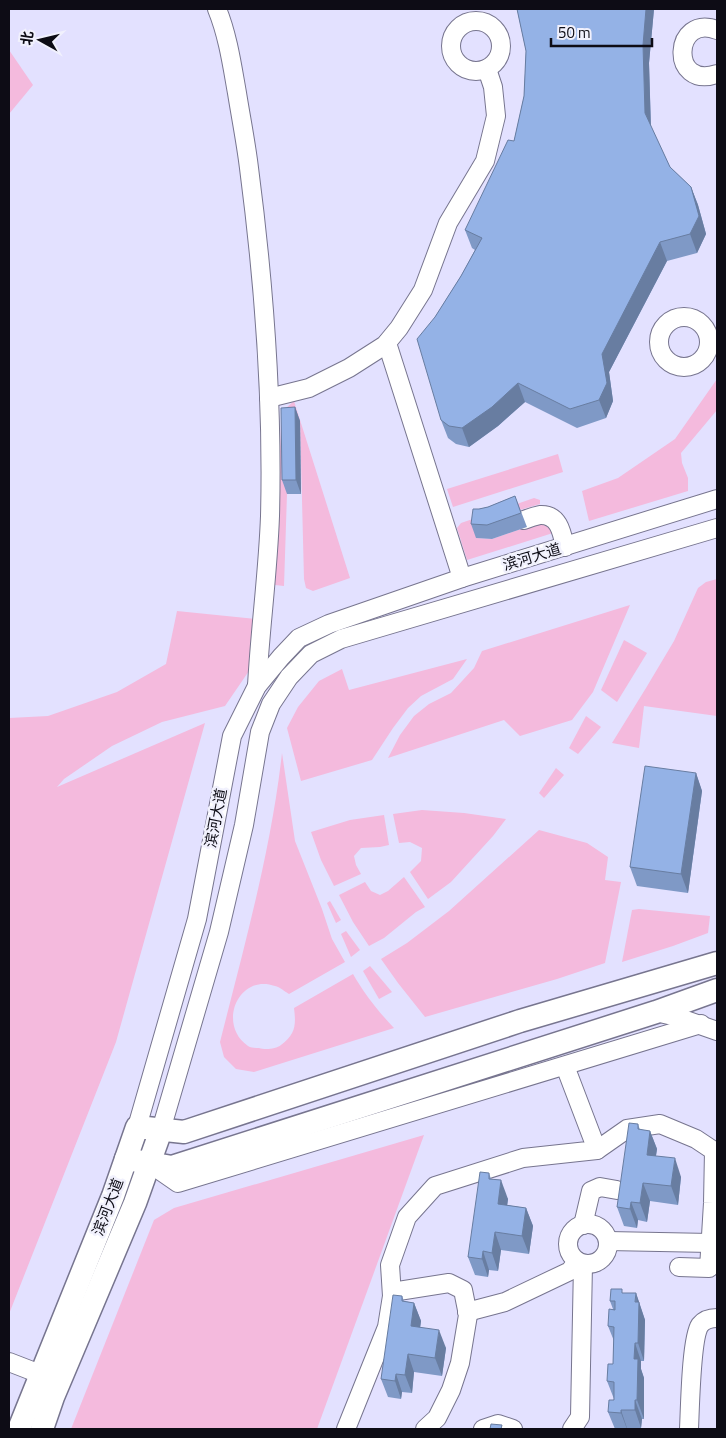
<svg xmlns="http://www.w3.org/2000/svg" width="726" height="1438" font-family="'Titillium Web','Noto Sans SC',sans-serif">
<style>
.green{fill:#f4badd}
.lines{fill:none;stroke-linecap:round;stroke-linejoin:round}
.minor-casing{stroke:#77758f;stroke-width:20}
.major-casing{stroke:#77758f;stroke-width:25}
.minor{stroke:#fff;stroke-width:18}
.major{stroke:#fff;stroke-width:22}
.wall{fill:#7f99c6}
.shaded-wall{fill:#687da1}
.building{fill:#94b2e6;stroke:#687da1}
.labels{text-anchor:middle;stroke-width:5;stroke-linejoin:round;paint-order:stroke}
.street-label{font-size:15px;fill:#0d0c15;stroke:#f1f1fd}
</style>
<rect width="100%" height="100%" fill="#e3e1ff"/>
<g class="green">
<polygon points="9,50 33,85 9,114"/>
<polygon points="717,379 717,410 681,453 682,463 688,478 688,491 589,521 582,491 618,478 675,439"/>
<polygon points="294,401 350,578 313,591 306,588 304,579 300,421 286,422 287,494 284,586 275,585 281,425 286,408"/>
<polygon points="558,454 563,472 453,507 447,489"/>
<polygon points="534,498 540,500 540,504 520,510 476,538 492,539 527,527 528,528 541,524 549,527 553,533 467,560 457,528 461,523"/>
<polygon points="717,579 717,716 644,706 639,748 612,743 646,688 674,641 698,588 706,582"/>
<polygon points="630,605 593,692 572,720 520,736 504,720 388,758 400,735 414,716 429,704 451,693 474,668 482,651"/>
<polygon points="177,611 256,619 251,668 225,706 162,722 112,746 64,779 57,787 205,723 116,1042 9,1314 9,718 48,716 117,692 166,664"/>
<polygon points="624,640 647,653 617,702 601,690"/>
<polygon points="467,659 453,679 421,696 408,708 393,728 372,760 301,781 287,728 298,707 319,681 342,669 349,690"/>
<polygon points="586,716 601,727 578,754 569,748"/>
<path d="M282,753L295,841L322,909L332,939L345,962L289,994C284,991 280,987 275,986C238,973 217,1025 248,1046C251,1048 256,1048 259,1048C265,1050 276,1049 281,1045C296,1034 296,1024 294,1008L353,974C365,995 378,1011 394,1028L254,1072L236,1069L224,1057L220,1042C244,947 271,851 282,753Z"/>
<polygon points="556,768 564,775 544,798 539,793"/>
<polygon points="422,810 464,813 506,819 493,836 451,882 428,899 410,872 421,861 422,848 410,842 399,843 393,814"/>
<polygon points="384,815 389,845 380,847 361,848 354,856 356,865 361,874 334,886 321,860 311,832 350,820"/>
<polygon points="539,830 587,843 608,857 605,880 621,882 605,963 557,979 425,1017 398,983 381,959 407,943 449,911"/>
<polygon points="404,877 425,907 416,912 384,938 369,946 353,922 339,895 365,882 371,891 380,895 388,891"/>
<polygon points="330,901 341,920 336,923 327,903"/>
<polygon points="639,909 710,916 708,933 673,946 622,962 632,910"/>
<polygon points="346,931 360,950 351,957 341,934"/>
<polygon points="370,966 392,992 379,999 363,971"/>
<polygon points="424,1135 317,1429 71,1429 154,1220 174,1208"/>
</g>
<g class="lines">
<defs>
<g id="minor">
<path d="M217,9C228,36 232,65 237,93C241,118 246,143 249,168C264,283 273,400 270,516C268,573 260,629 257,686"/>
<circle cx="476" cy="46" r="25"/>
<path d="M717,30C673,13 669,90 717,74"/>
<circle cx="684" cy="342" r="25"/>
<polyline points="387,343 462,578"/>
<polyline points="269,398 309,388 349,368 385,345 399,328 423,290 448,223 485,161 496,116 493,87 487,69"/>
<path d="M524,520C529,518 535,516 540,515C559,514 562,533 565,547"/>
<polyline points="656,1012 677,1017 717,1031"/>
<polyline points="137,1127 197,919 232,736 257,686 281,657 299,638 329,624 462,578 717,499"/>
<polyline points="161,1130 219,932 244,825 260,732 271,704 289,677 311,654 341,639 717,528"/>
<polyline points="597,1150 627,1129 660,1124 696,1139 714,1151 713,1203 709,1268 679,1267"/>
<polyline points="152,1165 178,1183 701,1024"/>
<circle cx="588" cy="1244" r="20"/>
<polyline points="583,1225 591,1191 600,1187 617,1190"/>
<polyline points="608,1241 711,1243"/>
<polyline points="392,1292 449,1283 463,1290 468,1315 460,1363 451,1390 437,1418 425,1429"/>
<polyline points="467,1312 505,1302 570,1271 577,1261"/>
<polyline points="9,1362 40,1374"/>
<polyline points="346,1429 387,1327 392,1296 390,1265 407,1217 435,1186 523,1158 597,1150 565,1066"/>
<polyline points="483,1429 498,1424 513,1429"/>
<polyline points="572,1429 580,1417 583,1264"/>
<path d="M689,1429C690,1410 691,1338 700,1325C704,1320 711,1318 717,1318"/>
</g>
<g id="major">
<polyline points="126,1159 172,1167 656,1012 717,990"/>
<polyline points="19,1429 113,1196 137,1127 184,1132 520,1021 717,963"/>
<polyline points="42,1429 53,1397 135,1203 161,1130"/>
</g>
</defs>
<use href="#minor" class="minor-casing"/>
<use href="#major" class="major-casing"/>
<use href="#minor" class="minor"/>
<use href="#major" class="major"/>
</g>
<g class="wall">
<polygon points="517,9 654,9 649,63 651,127 670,167 691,187 698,205 706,234 697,253 667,261 609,372 613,401 606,418 577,428 525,402 498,426 469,447 456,444 448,438 441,420 435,317 461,276 475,250 472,248 465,230 514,141 524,96 526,51"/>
<polygon points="295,407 300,421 301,494 287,494 282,480"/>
<polygon points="515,496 527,527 492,539 476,538 471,524 479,509 488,507"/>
<polygon points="696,773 702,791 688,893 637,886 630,867"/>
<polygon points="638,1124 640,1130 650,1131 657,1149 656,1156 681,1177 678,1205 650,1201 647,1222 638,1220 637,1228 624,1226 617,1207"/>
<polygon points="489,1173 491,1179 508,1199 507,1205 526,1208 533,1226 529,1254 501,1250 498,1271 489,1270 488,1277 475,1275 468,1257"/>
<polygon points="623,1293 636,1293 645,1320 644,1361 641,1361 641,1369 644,1378 644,1419 642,1419 641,1428 627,1428 627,1429 615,1429 608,1412 614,1399 607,1381 613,1364 614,1341 608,1326 613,1309 610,1301"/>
<polygon points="402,1296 404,1301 414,1303 421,1321 420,1327 446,1348 442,1376 414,1372 412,1393 402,1392 401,1399 388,1397 381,1379"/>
</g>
<g class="shaded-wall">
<polygon points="646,9 654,9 649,63 651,132 645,113 643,45"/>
<polygon points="691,187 698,205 706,234 697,253 690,234"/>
<polygon points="660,242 667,261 609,372 613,401 606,418 599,400 602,354"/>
<polygon points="518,383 525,402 498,426 469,447 462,428"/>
<polygon points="295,407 300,421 301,494 296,480"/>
<polygon points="696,773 702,791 688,893 681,874"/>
<polygon points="650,1131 657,1149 653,1173 647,1155"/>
<polygon points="675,1158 681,1177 678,1205 671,1186"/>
<polygon points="501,1180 508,1199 505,1222 498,1204"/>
<polygon points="643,1183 650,1201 647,1222 640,1203"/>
<polygon points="631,1202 638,1220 637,1228 630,1209"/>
<polygon points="526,1208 533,1226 529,1254 522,1236"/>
<polygon points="495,1232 501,1250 498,1271 492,1253"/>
<polygon points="483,1251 489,1270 488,1277 482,1259"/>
<polygon points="636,1293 645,1320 644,1361 638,1343"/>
<polygon points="414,1303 421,1321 418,1344 411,1326"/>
<polygon points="439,1330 446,1348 442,1376 435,1358"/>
<polygon points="635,1343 641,1361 641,1369 644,1378 644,1419 637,1400 634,1359"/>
<polygon points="408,1354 414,1372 412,1393 405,1375"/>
<polygon points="396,1374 402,1392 401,1399 395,1381"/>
<polygon points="635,1400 642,1419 641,1428 635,1410"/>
<polygon points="621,1410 627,1428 627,1429 621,1413"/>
</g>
<g class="building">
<polygon points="517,9 646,9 643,45 645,113 670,167 691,187 699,216 690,234 660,242 602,354 607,383 599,400 570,409 518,383 492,407 462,428 449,426 441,420 417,339 435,317 461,276 482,238 465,230 508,140 514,141 524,96 526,51"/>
<polygon points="295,407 296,480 282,480 281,408"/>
<polygon points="515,496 521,513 487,525 471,524 473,509 479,509 488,507"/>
<polygon points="645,766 696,773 681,874 630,867"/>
<polygon points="629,1123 638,1124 638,1129 650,1131 647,1155 675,1158 671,1186 643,1183 640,1203 631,1202 630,1209 617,1207"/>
<polygon points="480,1172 489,1173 489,1179 501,1180 498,1204 526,1208 522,1236 495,1232 492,1253 483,1251 482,1259 468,1257"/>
<polygon points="611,1289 622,1289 622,1293 636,1293 635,1302 639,1302 638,1343 635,1343 634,1359 638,1359 637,1400 635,1400 635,1410 621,1410 621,1413 608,1412 609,1400 614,1400 614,1382 607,1381 608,1364 613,1364 614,1327 608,1326 609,1309 615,1310 615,1301 610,1301"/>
<polygon points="393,1295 402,1296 402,1301 414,1303 411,1326 439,1330 435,1358 408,1354 405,1375 396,1374 395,1381 381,1379"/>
<polygon points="491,1424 502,1425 501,1429 503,1429 490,1429"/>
</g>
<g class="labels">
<g class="street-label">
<text transform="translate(532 557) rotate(-17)" y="5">滨河大道</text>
<text transform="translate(216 818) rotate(-79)" y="5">滨河大道</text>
<text transform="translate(108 1207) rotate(-69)" y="5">滨河大道</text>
</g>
</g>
<rect width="726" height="1438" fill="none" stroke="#0d0c15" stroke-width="20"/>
<g transform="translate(40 40) rotate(278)" stroke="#f1f1fd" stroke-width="4" paint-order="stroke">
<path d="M0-4L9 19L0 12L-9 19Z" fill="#0d0c15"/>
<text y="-8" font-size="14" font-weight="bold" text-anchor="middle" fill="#0d0c15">北</text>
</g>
<path d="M551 38v8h101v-8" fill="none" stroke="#0d0c15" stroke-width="2.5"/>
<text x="558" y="38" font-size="15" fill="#0d0c15" stroke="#f1f1fd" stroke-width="4" paint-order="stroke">50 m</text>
</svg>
